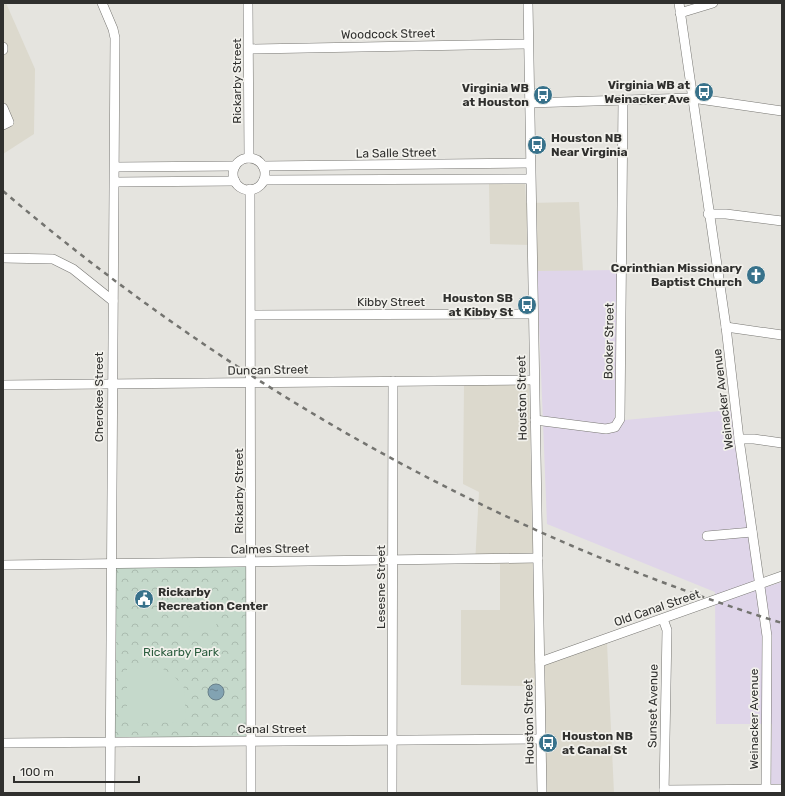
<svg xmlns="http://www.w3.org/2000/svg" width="785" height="796" font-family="Rubik,sans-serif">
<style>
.built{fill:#dcd9cd}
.industrial{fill:#dfd5e9}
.park{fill:url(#park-crowns)}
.pitch{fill:#c5d9cb}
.water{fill:url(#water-ripples);stroke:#69808a}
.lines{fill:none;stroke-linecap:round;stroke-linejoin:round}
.minor-casing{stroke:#777672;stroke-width:10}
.minor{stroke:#fff;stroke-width:9}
.rail{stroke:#747470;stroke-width:2.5;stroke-dasharray:5 5;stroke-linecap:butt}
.labels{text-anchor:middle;stroke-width:3.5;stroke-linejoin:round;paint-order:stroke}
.street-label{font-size:12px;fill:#30302e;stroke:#f2f1ec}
.poi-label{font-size:12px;font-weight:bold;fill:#30302e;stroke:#f2f1ec;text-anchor:end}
.park-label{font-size:12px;fill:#2c5d3f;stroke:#f2f1ec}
</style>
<defs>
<pattern id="park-crowns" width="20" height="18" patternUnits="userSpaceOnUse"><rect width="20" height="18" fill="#c5d9cb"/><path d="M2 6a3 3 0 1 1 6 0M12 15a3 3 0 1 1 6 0" fill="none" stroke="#aabbaf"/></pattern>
<pattern id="water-ripples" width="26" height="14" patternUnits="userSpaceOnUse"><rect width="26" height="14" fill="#82a3b2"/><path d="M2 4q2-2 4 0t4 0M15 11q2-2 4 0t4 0" fill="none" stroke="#6b8591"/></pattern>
</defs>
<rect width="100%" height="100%" fill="#e5e4df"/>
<g class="built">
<polygon points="3,3 6,3 35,69 34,134 3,154"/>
<polygon points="489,183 525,183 526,203 579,202 583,271 537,271 534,245 490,244"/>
<polygon points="464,384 529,385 536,667 607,643 614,793 538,793 536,686 461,685 461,610 500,610 500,564 475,564 479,492 463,484"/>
</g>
<polygon class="industrial" points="617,270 615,421 731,410 756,590 782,582 782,784 771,784 772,724 716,724 715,592 547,524 537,271"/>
<polygon class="park" points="251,562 251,741 110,742 111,563"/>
<g class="pitch">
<polygon points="191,590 218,591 216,631 189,630"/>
<polygon points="127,667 160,667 174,676 184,688 186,722 133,723 127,717"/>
</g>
<circle class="water" cx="216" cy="692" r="8"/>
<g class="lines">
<defs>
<g id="minor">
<polyline points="102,3 113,29 115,38 110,793"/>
<polyline points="248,3 249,158"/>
<polyline points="528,3 542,793"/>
<polyline points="679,3 726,327 739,439 767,636 766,793"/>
<polyline points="680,13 713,3"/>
<polyline points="3,47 3,50"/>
<polyline points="249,49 528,44"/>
<polyline points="528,103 692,98 782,111"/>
<polyline points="3,108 9,122 3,125"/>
<circle cx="249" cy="174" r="16"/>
<polyline points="263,166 530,163"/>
<polyline points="115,167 235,166"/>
<polyline points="264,180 530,179"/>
<polyline points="115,182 235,181"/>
<polyline points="250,189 251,793"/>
<polyline points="708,214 726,214 782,221"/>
<polyline points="3,258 53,259 73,269 113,301"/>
<polyline points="251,315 532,314"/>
<polyline points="726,327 782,335"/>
<polyline points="3,385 534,380"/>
<polyline points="535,420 606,429 615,427 620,419 623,100"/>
<polyline points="739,439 754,439 782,443"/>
<polyline points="707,536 752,532"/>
<polyline points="3,565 538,558"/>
<polyline points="663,619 667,630 664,793"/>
<polyline points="540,662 782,576"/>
<polyline points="3,743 542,739"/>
<polyline points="664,790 782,789"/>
<polyline points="392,793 393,381"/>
</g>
</defs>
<use href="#minor" class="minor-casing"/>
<use href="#minor" class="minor"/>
<path class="rail" d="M3,191C230,385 496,535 782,623"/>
</g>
<defs>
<symbol id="bus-disc" viewBox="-11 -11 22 22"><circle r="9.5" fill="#38728b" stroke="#f2f1ec"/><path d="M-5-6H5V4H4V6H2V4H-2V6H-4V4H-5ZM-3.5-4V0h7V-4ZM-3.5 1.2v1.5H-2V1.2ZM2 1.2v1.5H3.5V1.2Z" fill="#fff"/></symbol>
<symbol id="church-disc" viewBox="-11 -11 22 22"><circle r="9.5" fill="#38728b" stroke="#f2f1ec"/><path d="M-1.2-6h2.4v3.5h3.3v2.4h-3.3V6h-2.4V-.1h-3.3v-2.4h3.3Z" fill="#fff"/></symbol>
<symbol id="civic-disc" viewBox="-11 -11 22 22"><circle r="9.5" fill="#38728b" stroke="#f2f1ec"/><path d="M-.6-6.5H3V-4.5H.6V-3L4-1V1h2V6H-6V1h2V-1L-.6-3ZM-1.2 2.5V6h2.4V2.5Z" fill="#fff"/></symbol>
</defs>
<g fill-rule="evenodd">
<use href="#bus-disc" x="693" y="81" width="22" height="22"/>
<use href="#bus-disc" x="532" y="84" width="22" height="22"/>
<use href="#bus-disc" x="526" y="134" width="22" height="22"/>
<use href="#church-disc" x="745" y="264" width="22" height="22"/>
<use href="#bus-disc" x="516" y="294" width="22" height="22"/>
<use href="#civic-disc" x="133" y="588" width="22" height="22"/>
<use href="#bus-disc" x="537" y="732" width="22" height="22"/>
</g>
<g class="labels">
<g class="street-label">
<text transform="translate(388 34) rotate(-1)" y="4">Woodcock Street</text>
<text transform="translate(237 81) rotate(-90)" y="4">Rickarby Street</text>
<text transform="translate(396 153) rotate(-1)" y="4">La Salle Street</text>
<text x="391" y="306">Kibby Street</text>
<text transform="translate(609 341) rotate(-89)" y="4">Booker Street</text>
<text transform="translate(268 370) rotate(-1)" y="4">Duncan Street</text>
<text transform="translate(99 397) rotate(-90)" y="4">Cherokee Street</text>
<text transform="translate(522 398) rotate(-91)" y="4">Houston Street</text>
<text transform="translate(723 399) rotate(-97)" y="4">Weinacker Avenue</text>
<text transform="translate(239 491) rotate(-90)" y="4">Rickarby Street</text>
<text transform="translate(270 549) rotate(-1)" y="4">Calmes Street</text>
<text transform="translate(381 587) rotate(-90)" y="4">Lesesne Street</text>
<text transform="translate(657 608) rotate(-19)" y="4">Old Canal Street</text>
<text transform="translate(653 706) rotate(-89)" y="4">Sunset Avenue</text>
<text transform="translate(754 719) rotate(-90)" y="4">Weinacker Avenue</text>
<text transform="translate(529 722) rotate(-91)" y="4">Houston Street</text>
<text x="272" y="733">Canal Street</text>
</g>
<g class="poi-label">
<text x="690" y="89">Virginia WB at<tspan x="690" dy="14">Weinacker Ave</tspan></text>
<text x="529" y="92">Virginia WB<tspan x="529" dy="14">at Houston</tspan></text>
<text x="551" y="142" text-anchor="start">Houston NB<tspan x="551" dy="14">Near Virginia</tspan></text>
<text x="742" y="272">Corinthian Missionary<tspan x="742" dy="14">Baptist Church</tspan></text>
<text x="513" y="302">Houston SB<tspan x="513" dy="14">at Kibby St</tspan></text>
<text x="158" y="596" text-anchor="start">Rickarby<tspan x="158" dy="14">Recreation Center</tspan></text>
<text x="562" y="740" text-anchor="start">Houston NB<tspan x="562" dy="14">at Canal St</tspan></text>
</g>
<g class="park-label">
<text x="181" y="656">Rickarby Park</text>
</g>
</g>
<rect width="785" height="796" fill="none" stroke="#30302e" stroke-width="8"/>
<path d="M14 776v6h125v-6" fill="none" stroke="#30302e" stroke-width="2"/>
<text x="20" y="776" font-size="12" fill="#30302e" stroke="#f2f1ec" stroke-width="3" paint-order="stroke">100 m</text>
</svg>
